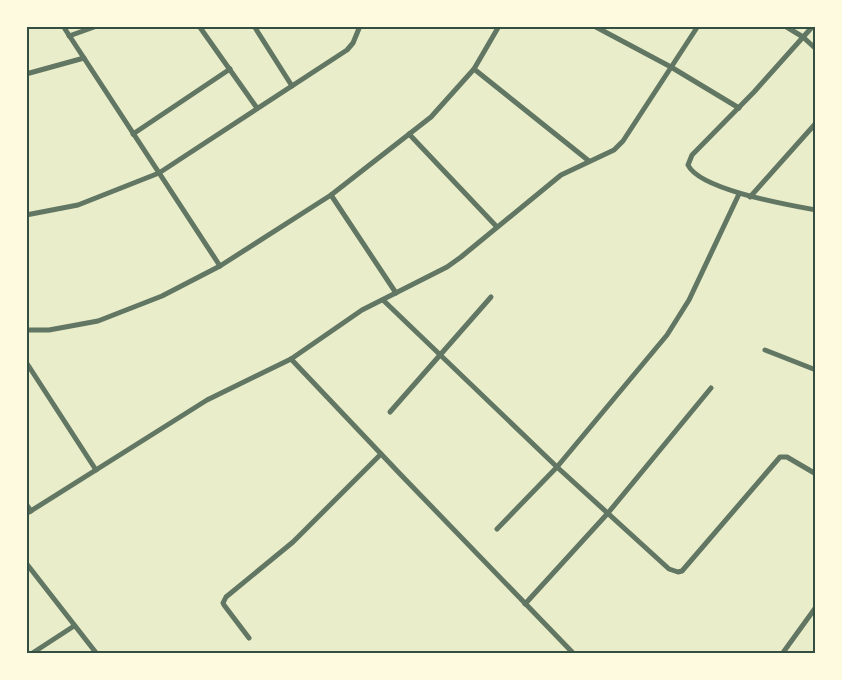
<svg xmlns="http://www.w3.org/2000/svg" width="842" height="680" font-family="'Crimson Pro',serif">
<style>
.lines{fill:none;stroke-linecap:round;stroke-linejoin:round}
.minor{stroke:#617663;stroke-width:5}
.neatline{fill:none;stroke:#344e41;stroke-width:2}
</style>
<rect width="100%" height="100%" fill="#e9edc9"/>
<g class="lines">
<g class="minor">
<polyline points="63,26 220,266"/>
<polyline points="199,26 257,108"/>
<polyline points="254,26 292,86"/>
<polyline points="594,26 671,67 739,108"/>
<polyline points="785,26 803,37 816,49"/>
<path d="M813,26L754,92L692,155L688,165C700,190 789,205 816,210"/>
<polyline points="69,36 97,26"/>
<polyline points="474,69 589,161"/>
<polyline points="26,74 84,58"/>
<polyline points="133,134 230,69"/>
<polyline points="409,134 497,227"/>
<polyline points="331,195 396,293"/>
<polyline points="750,197 816,123"/>
<polyline points="26,215 78,205 159,173 347,50 353,43 360,26"/>
<polyline points="383,300 557,467 669,569 678,572 682,571 780,457 787,457 816,474"/>
<polyline points="26,330 49,330 98,321 162,296 220,266 331,195 431,117 474,69 499,26"/>
<polyline points="765,350 816,370"/>
<polyline points="291,359 402,476 574,654"/>
<polyline points="26,362 96,470"/>
<polyline points="390,412 491,297"/>
<polyline points="26,504 31,511"/>
<polyline points="26,514 207,400 291,359 362,310 447,267 461,257 561,175 614,150 623,141 698,26"/>
<polyline points="497,529 557,467 667,335 689,300 739,194"/>
<polyline points="26,563 97,654"/>
<polyline points="525,604 608,513 711,388"/>
<polyline points="249,638 224,605 223,603 226,597 293,542 381,454"/>
<polyline points="31,654 74,626"/>
<polyline points="782,654 816,607"/>
</g>
</g>
<rect width="842" height="680" fill="none" stroke="#fefae0" stroke-width="55"/>
<rect x="28" y="28" width="786" height="624" class="neatline"/>
</svg>
